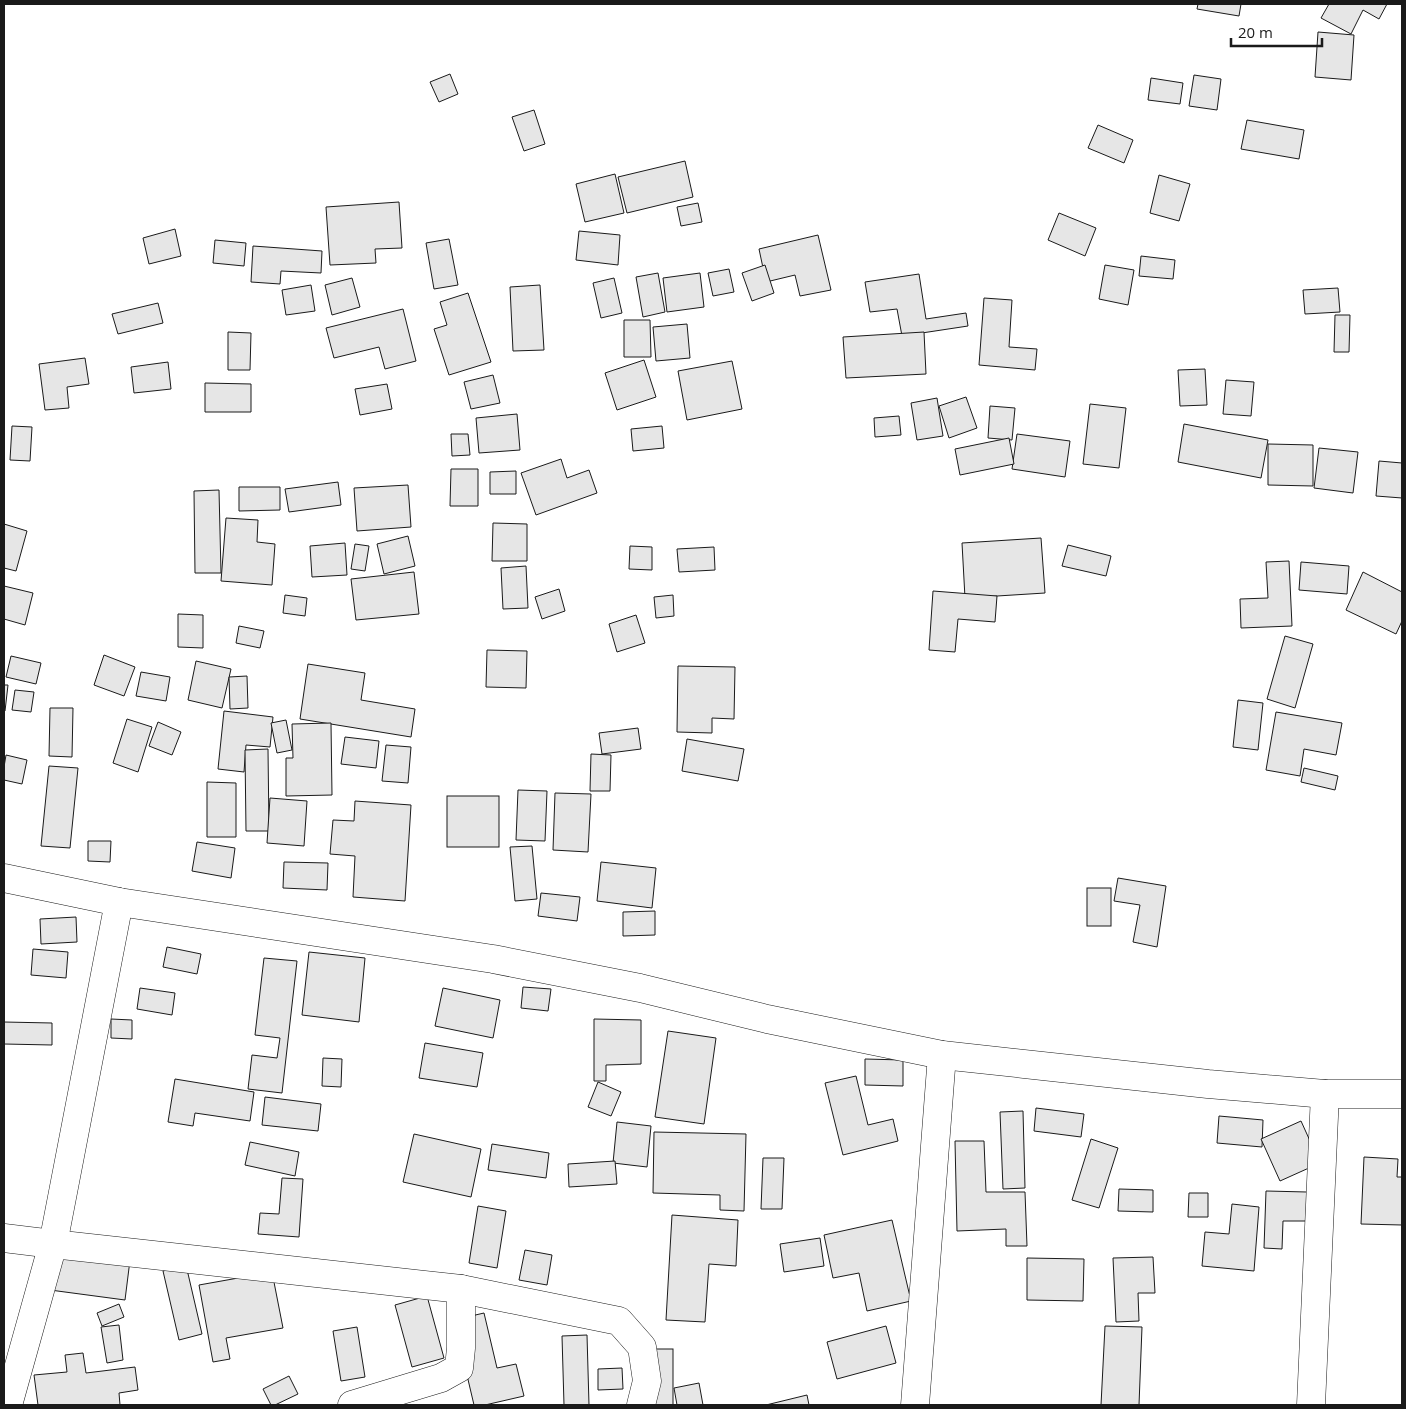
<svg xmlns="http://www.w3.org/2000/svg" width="1406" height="1409" font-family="'Open Sans',sans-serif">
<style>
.building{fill:#e6e6e6;stroke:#1a1a1a}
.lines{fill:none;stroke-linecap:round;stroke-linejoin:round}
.street-casing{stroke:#1a1a1a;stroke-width:29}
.street{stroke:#fff;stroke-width:28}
</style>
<rect width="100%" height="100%" fill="#fff"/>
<g class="building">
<polygon points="1198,4 1241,4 1239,16 1197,9"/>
<polygon points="1329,4 1387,4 1379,19 1363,10 1351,34 1321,18"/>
<polygon points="1318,32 1354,35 1351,80 1315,77"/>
<polygon points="450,74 458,94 439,102 430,82"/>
<polygon points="1194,75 1221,79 1217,110 1189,106"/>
<polygon points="1151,78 1183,83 1180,104 1148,100"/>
<polygon points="534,110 545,144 524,151 512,117"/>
<polygon points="1247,120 1304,130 1299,159 1241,149"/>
<polygon points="1098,125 1133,140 1124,163 1088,148"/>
<polygon points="685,161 693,197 627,213 618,177"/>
<polygon points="615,174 624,213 585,222 576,184"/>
<polygon points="1159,175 1190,184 1179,221 1150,213"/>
<polygon points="399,202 402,248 375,249 376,263 330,265 326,207"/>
<polygon points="698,203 702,222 681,226 677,207"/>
<polygon points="1059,213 1096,228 1085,256 1048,240"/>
<polygon points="175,229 181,256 149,264 143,238"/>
<polygon points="579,231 620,235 618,265 576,260"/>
<polygon points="818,235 831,290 800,296 795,275 766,282 759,249"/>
<polygon points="449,239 458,285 434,289 426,243"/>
<polygon points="215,240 246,243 244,266 213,263"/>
<polygon points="253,246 322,251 321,273 281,271 280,284 251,282"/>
<polygon points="1141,256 1175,260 1173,279 1139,276"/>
<polygon points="765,265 774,293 752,301 742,273"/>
<polygon points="1105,265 1134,270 1128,305 1099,299"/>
<polygon points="729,269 734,292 713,296 708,273"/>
<polygon points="658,273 665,312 643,317 636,277"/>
<polygon points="700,273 704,307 667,312 663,278"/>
<polygon points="919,274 926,319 966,313 968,326 902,336 897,309 870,312 865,282"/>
<polygon points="352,278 360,307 332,315 325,285"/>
<polygon points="614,278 622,313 601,318 593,283"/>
<polygon points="311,285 315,311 286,315 282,290"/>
<polygon points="540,285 544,350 513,351 510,287"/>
<polygon points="1338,288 1340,312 1305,314 1303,290"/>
<polygon points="468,293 491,362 449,375 434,329 447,325 440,302"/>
<polygon points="984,298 1012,300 1009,347 1037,349 1035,370 979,365"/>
<polygon points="158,303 163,323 118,334 112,314"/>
<polygon points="403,309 416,361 385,369 379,347 334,358 326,328"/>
<polygon points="1335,315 1350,315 1349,352 1334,352"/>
<polygon points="624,320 650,320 651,357 624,357"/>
<polygon points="687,324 690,358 656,361 653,327"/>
<polygon points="228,332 251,333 250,370 228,370"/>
<polygon points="924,332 926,374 846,378 843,337"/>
<polygon points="85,358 89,384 67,387 69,408 45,410 39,364"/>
<polygon points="644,360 656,397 617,410 605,373"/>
<polygon points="732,361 742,409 687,420 678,371"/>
<polygon points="168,362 171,389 134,393 131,367"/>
<polygon points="1205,369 1207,405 1180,406 1178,370"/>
<polygon points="493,375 500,403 471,409 464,382"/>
<polygon points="1226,380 1254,382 1251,416 1223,414"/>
<polygon points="205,383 251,384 251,412 205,412"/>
<polygon points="387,384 392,409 360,415 355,389"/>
<polygon points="966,397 977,428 949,438 939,406"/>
<polygon points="937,398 943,436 917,440 911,403"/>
<polygon points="1090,404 1126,408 1119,468 1083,464"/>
<polygon points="990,406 1015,408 1012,440 988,438"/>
<polygon points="517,414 520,450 479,453 476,418"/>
<polygon points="899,416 901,435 875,437 874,418"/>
<polygon points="1184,424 1268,440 1261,478 1178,462"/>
<polygon points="12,426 32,427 30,461 10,460"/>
<polygon points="662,426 664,448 633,451 631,429"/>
<polygon points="451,434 468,434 470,455 452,456"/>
<polygon points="1017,434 1070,441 1065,477 1012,469"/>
<polygon points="1009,438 1014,464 960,475 955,449"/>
<polygon points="1268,444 1313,445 1313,486 1268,485"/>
<polygon points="1319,448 1358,452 1353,493 1314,488"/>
<polygon points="561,459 567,478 589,470 597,493 536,515 521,473"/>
<polygon points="1379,461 1402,463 1402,498 1376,496"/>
<polygon points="451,469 478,469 478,506 450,506"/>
<polygon points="516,471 516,494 490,494 490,472"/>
<polygon points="338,482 341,505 289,512 285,489"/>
<polygon points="408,485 411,527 357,531 354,488"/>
<polygon points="239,487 280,487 280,510 239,511"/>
<polygon points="219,490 221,573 195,573 194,491"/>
<polygon points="226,518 258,520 257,542 275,544 272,585 221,581"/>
<polygon points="493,523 527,524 527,561 492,561"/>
<polygon points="4,524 27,531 16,571 4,568"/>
<polygon points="408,536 415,566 384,574 377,544"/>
<polygon points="1041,538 1045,593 965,598 962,543"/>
<polygon points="345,543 347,575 312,577 310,546"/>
<polygon points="355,544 369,546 365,571 351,569"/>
<polygon points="1068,545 1111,556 1106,576 1062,566"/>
<polygon points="630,546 652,547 652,570 629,569"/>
<polygon points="714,547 715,570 679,572 677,549"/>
<polygon points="1289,561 1292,626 1241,628 1240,599 1268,598 1266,562"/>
<polygon points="1301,562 1349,566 1347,594 1299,590"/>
<polygon points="526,566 528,608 503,609 501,568"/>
<polygon points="414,572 419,614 356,620 351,579"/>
<polygon points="1363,572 1402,592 1402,621 1396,634 1346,610"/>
<polygon points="4,586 33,593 25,625 4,619"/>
<polygon points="559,589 565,611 542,619 535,597"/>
<polygon points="933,591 997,596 995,622 958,619 955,652 929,650"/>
<polygon points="285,595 307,598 305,616 283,613"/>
<polygon points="673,595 674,616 656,618 654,597"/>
<polygon points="178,614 203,615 203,648 178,647"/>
<polygon points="636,615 645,643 617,652 609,624"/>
<polygon points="239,626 264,631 260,648 236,643"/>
<polygon points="1285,636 1313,644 1295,708 1267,699"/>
<polygon points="487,650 527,651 526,688 486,687"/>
<polygon points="104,655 135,667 124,696 94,685"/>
<polygon points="11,656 41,663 36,684 6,677"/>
<polygon points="196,661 231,669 222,708 188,700"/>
<polygon points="308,664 365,673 361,700 415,709 411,737 300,719"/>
<polygon points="678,666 735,667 734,719 712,718 712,733 677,732"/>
<polygon points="141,672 170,677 166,701 136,696"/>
<polygon points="247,676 248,708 230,709 229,677"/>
<polygon points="4,685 8,685 5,711 4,711"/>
<polygon points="15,690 34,692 31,712 12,710"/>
<polygon points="1238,700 1263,703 1258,750 1233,747"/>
<polygon points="50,708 73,708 72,757 49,756"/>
<polygon points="224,711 273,717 270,747 246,745 244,772 218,769"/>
<polygon points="1276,712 1342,723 1336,755 1304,749 1300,776 1266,770"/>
<polygon points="127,719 152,727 138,772 113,763"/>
<polygon points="286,720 292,750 277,753 271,723"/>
<polygon points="158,722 181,732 172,755 149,746"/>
<polygon points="331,723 332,795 286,796 286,758 293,758 292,724"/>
<polygon points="638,728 641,749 602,754 599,733"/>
<polygon points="345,737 379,741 376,768 341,764"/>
<polygon points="687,739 744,749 738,781 682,771"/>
<polygon points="386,745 411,747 408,783 382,781"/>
<polygon points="268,749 269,831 246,831 245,750"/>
<polygon points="591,754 611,755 610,791 590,791"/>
<polygon points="6,755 27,760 22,784 4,780 4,767"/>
<polygon points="49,766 78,768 70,848 41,846"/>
<polygon points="1304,768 1338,776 1335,790 1301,782"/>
<polygon points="207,782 236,783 236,837 207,837"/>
<polygon points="518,790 547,791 545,841 516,840"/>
<polygon points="555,793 591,794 588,852 553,850"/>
<rect x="447" y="796" width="52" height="51"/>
<polygon points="270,798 307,801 304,846 267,843"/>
<polygon points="355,801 411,805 405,901 353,897 355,856 330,854 333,820 354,821"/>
<polygon points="88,841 111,841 110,862 88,861"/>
<polygon points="197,842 235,848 231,878 192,871"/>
<polygon points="532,846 537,899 515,901 510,847"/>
<polygon points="284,862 328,863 327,890 283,888"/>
<polygon points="601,862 656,868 652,908 597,901"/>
<polygon points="1118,878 1166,886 1157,947 1133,942 1140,905 1114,901"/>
<rect x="1087" y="888" width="24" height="38"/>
<polygon points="541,893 580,897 577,921 538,916"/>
<polygon points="655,911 655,935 623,936 623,912"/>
<polygon points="76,917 77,942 41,944 40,919"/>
<polygon points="167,947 201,954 197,974 163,967"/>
<polygon points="33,949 68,952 66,978 31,975"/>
<polygon points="309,952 365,958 359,1022 302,1015"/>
<polygon points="264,958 297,961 282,1093 248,1089 252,1055 277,1058 280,1038 255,1035"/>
<polygon points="523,987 551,989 548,1011 521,1008"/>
<polygon points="140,988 175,993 172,1015 137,1009"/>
<polygon points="443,988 500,1000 493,1038 435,1026"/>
<polygon points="111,1019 132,1020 132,1039 111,1038"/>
<polygon points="594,1019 641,1020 641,1064 606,1065 606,1081 594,1081"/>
<polygon points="4,1022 52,1023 52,1045 4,1044"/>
<polygon points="668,1031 716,1038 704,1124 655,1117"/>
<polygon points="425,1043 483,1053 477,1087 419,1078"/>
<polygon points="323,1058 342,1059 341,1087 322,1086"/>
<polygon points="865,1059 903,1060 903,1086 865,1085"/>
<polygon points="856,1076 868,1125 893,1119 898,1141 843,1155 825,1083"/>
<polygon points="175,1079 254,1092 250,1121 195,1113 193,1126 168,1122"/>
<polygon points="598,1082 621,1092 611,1116 588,1107"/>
<polygon points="265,1097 321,1104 318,1131 262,1125"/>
<polygon points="1036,1108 1084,1114 1081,1137 1034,1131"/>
<polygon points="1023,1111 1025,1188 1003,1189 1000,1112"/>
<polygon points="1219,1116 1263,1120 1262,1147 1217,1143"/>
<polygon points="1301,1121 1320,1163 1280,1181 1261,1139"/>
<polygon points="617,1122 651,1126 647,1167 613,1163"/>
<polygon points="654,1132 746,1134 744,1211 720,1210 720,1195 653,1193"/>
<polygon points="414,1134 481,1149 471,1197 403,1182"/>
<polygon points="1091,1139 1118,1148 1099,1208 1072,1200"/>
<polygon points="955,1141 984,1141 986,1192 1025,1192 1027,1246 1006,1246 1006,1229 957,1231"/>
<polygon points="250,1142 299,1152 295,1176 245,1165"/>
<polygon points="492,1144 549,1153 546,1178 488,1170"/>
<polygon points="1364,1157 1398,1159 1397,1177 1402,1177 1402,1225 1361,1224"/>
<polygon points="763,1158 784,1158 782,1209 761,1209"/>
<polygon points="615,1161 617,1184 569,1187 568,1164"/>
<polygon points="282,1178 303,1179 299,1237 258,1234 260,1213 279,1214"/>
<polygon points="1119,1189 1153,1190 1153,1212 1118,1211"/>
<polygon points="1266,1191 1307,1192 1306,1221 1283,1221 1282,1249 1264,1248"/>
<polygon points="1189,1193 1208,1193 1208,1217 1188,1217"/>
<polygon points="1232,1204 1259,1207 1254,1271 1202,1266 1205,1232 1229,1234"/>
<polygon points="478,1206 506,1211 497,1268 469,1263"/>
<polygon points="672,1215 738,1220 736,1266 709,1264 705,1322 666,1320"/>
<polygon points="892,1220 911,1301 867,1311 859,1273 833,1278 824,1235"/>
<polygon points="820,1238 824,1266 784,1272 780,1244"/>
<polygon points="55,1250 130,1260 125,1300 50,1290"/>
<polygon points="525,1250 552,1255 547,1285 519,1280"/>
<polygon points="1153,1257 1155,1293 1138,1293 1139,1321 1116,1322 1113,1258"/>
<polygon points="1027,1258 1084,1259 1083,1301 1027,1300"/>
<polygon points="186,1265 202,1334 179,1340 163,1271"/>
<polygon points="272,1272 283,1328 226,1338 230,1359 213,1362 199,1285"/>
<polygon points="427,1296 444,1358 412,1367 395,1305"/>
<polygon points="119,1304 124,1317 102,1326 97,1313"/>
<polygon points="484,1313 497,1368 516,1364 524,1396 485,1405 474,1405 454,1320"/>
<polygon points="119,1325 123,1360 107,1363 101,1327"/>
<polygon points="886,1326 896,1363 837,1379 827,1342"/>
<polygon points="1105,1326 1142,1327 1139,1405 1101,1405"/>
<polygon points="357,1327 365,1377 341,1381 333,1331"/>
<polygon points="587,1335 589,1405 564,1405 562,1336"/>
<rect x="648" y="1349" width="25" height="56"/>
<polygon points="83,1353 86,1373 135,1367 138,1390 119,1393 120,1405 38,1405 34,1375 67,1372 65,1355"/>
<polygon points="622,1368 623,1389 598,1390 598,1369"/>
<polygon points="289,1376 298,1394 275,1405 271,1405 263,1389"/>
<polygon points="699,1383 703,1405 677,1405 674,1388"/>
<polygon points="807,1395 809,1405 766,1405"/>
</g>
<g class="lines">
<defs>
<g id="street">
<polyline points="4,878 119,902 493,959 640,988 767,1019 942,1055 1208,1084 1325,1094 1402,1094"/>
<polyline points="4,1238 53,1244 461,1289 619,1321 642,1347 647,1381 641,1405"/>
<polyline points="8,1405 53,1244 119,902"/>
<polyline points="352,1405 441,1378 459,1368 461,1348 461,1289"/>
<polyline points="915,1405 942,1055"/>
<polyline points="1311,1405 1325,1094"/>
</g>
</defs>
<use href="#street" class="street-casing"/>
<use href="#street" class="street"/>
</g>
<rect width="1406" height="1409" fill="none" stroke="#1a1a1a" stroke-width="10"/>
<path d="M1231 38v8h91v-8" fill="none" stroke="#1a1a1a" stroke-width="2.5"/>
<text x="1238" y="38" font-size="15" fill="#1a1a1a" stroke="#ffffff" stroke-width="4" paint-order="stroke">20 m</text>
</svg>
